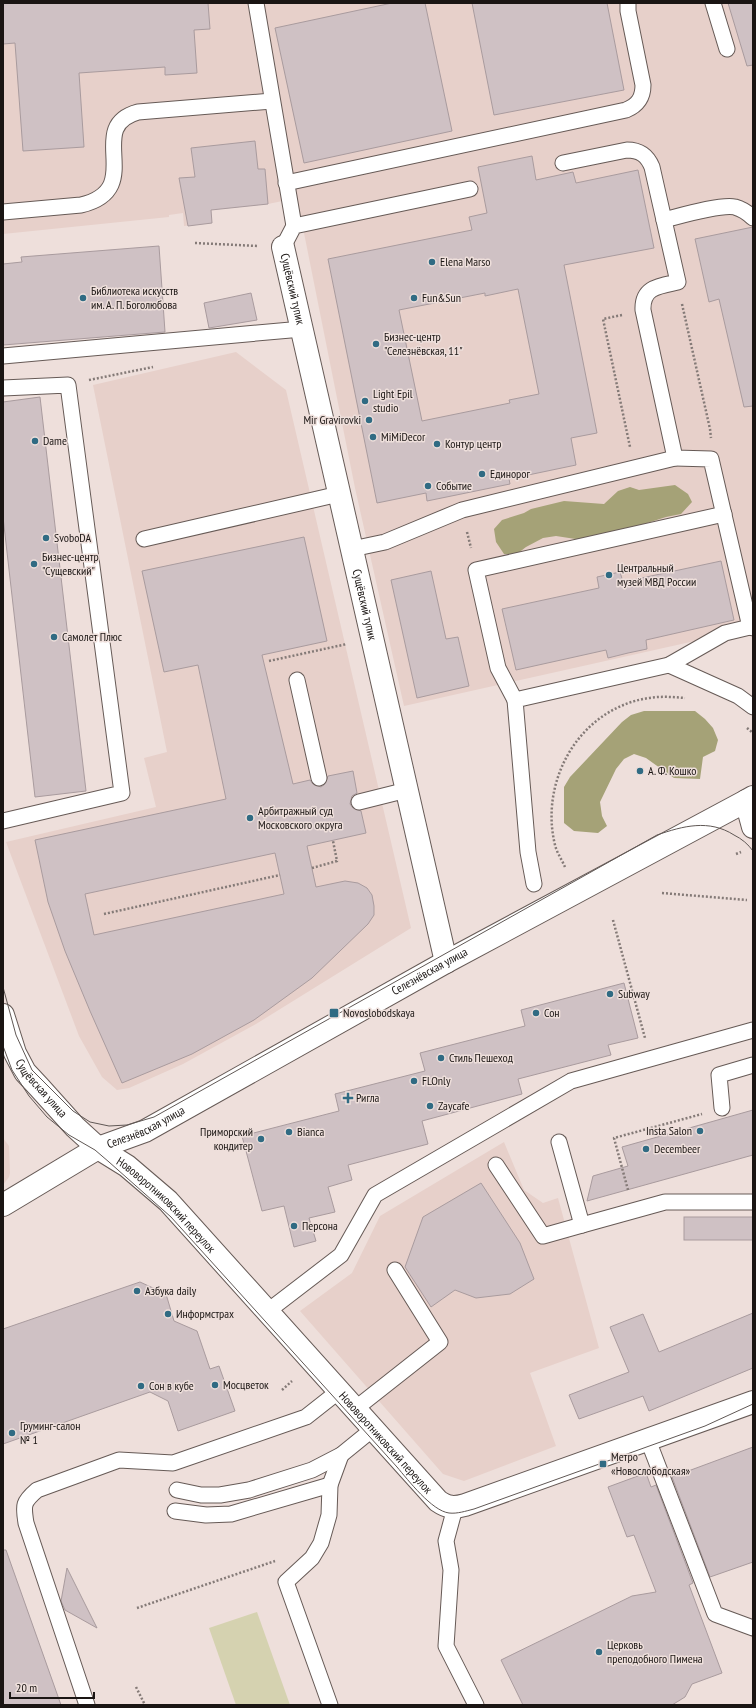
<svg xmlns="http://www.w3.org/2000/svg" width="756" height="1708" font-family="'PT Sans Narrow',sans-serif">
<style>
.built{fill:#e7d0ca}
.green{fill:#d5d2b0}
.forest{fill:#a5a277}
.building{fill:#cfc1c4;stroke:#a99b9e;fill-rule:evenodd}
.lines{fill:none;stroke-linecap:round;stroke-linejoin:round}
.service-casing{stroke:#665a56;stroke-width:17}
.minor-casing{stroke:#665a56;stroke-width:24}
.tertiary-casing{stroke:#665a56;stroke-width:24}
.secondary-casing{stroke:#665a56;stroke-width:24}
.path{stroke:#847a77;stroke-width:2.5;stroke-dasharray:2 2;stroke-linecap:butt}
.service{stroke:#fff;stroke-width:15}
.minor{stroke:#fff;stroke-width:22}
.tertiary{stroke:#fff;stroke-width:22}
.secondary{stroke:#fff;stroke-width:22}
.tram{stroke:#605855;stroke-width:1}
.poi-dot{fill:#306b83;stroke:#eedfdb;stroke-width:1.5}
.labels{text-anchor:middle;stroke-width:3;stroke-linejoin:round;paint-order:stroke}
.poi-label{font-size:12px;fill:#1a1513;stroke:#eedfdb;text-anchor:start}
.street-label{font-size:12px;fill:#1a1513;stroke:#eedfdb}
</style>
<rect width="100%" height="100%" fill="#eedfdb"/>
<g class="built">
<polygon points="3,3 753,3 753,628 404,706 355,488 297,198 268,204 211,210 212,223 184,226 183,213 169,215 169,217 3,234"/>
<polygon points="236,352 286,390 411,928 256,1024 183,1064 129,1088 117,1090 102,1077 79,1036 6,842 156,807 144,758 167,752 93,385"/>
<polygon points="3,1138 9,1146 10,1173 9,1177 3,1185"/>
<polygon points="504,1142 524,1190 543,1203 558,1198 599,1348 530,1373 556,1446 464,1481 443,1474 300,1311 352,1273 380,1216"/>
</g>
<polygon class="green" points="257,1612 290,1705 236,1705 209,1628"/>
<g class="forest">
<polygon points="675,485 688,494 692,502 681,514 666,517 641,525 582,540 556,536 543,538 526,547 517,554 504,554 496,542 494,529 502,520 524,513 531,509 564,501 604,504 618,491 630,487 639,490"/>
<polygon points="644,711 695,711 705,719 713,728 718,740 715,751 703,757 700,779 674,778 646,758 634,754 624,759 616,769 600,802 602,816 607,826 598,833 574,831 564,823 564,787 570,777 622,722 631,715"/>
</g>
<g class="building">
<polygon points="3,3 208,3 210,29 194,30 197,73 165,75 165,67 79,73 84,147 23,151 15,43 3,44"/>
<polygon points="392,3 425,3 452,131 304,163 275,28"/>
<polygon points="472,3 607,3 624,90 494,115"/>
<polygon points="728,3 753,3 753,65 747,66"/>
<polygon points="255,141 258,169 265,169 268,204 211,210 212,223 188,226 179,178 195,177 191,148"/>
<path d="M532,156L536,180L573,172L576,183L638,170L654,248L564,265L597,433L571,438L576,465L509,479L510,484L427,501L426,493L377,503L328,259L472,230L469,217L487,213L478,167ZM518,289L539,394L509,400L510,403L422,421L399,310L485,293V296Z"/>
<polygon points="753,227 753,406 744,407 719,299 709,302 695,239"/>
<polygon points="159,246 165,332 3,345 3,264 22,262 21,257"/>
<polygon points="251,293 257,320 209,328 204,303"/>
<polygon points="40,397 86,791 35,797 3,517 3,402"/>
<path d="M304,537L327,641L262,655L293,784L310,780L313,784L321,787L325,784L328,776L353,771L357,793L352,796L350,804L353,808L361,811L366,833L307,846L316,887L345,881L358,883L367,888L372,895L374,906V915L368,924L312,978L254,1020L192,1054L122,1083L90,1011L65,951L48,902L35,840L226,799L198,665L164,672L142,571ZM275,853L284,894L94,935L85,894Z"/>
<polygon points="721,561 734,620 646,640 647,649 628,653 608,658 606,650 516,670 502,609 599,588 597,577 620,572 623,582"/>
<polygon points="431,571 446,639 458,637 469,686 417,698 391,580"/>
<polygon points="624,983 638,1038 608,1045 611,1055 518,1079 522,1094 422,1121 428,1144 348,1165 352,1180 328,1187 335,1212 309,1218 316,1241 294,1247 284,1206 262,1211 242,1136 339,1111 335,1094 425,1071 420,1053 525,1026 521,1010"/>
<polygon points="753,1110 753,1155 587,1201 593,1176 628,1166 622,1147"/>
<polygon points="481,1183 520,1243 534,1279 510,1294 476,1298 455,1290 431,1307 405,1267 423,1217"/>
<rect x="684" y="1217" width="69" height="23"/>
<polygon points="140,1282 166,1294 174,1321 197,1331 210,1369 219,1366 235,1411 178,1431 168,1401 150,1392 3,1444 3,1329"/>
<polygon points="753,1313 753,1368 649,1411 643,1396 579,1419 569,1395 629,1372 610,1327 643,1314 659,1352"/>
<polygon points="753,1447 753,1562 710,1577 672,1477"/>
<polygon points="646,1473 651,1487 656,1485 693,1583 689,1585 722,1673 692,1684 685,1697 672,1705 523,1705 501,1660 632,1596 656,1592 634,1535 627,1537 608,1487"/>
<polygon points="3,1550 6,1550 61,1705 3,1705"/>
<polygon points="67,1568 97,1628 65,1610 61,1601"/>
</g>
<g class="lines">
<defs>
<g id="service">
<polyline points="256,3 294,226"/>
<polyline points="713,3 727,49"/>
<path d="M563,163L627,150C640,150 647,155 652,167L678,282C659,286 642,287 643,310L675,458L711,459L750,627L753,628"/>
<path d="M286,183L626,110C638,105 643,98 643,85L628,11V3"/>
<path d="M3,212L81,205C148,189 83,127 138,112L272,101"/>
<path d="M664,220C680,216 720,204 735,207C742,209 748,213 753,218"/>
<polyline points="283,247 294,226 470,189"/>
<polyline points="3,356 302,329"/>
<polyline points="3,388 68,385 122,793 3,821"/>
<polyline points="144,539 339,494"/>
<polyline points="352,549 385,542 462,510 675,458"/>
<polyline points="669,665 738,696 753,707"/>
<polyline points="297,680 319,778"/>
<polyline points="515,700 498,668 476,570 724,514"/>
<polyline points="359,802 407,790"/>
<polyline points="534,884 528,852 515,700 669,665 725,633 750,627"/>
<polyline points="722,1108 719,1075 753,1065"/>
<polyline points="559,1142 582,1225 665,1202 753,1202"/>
<polyline points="496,1165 543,1236 582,1225"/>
<polyline points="268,1311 341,1255 375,1195 571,1081 753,1030"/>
<polyline points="355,1409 440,1342 395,1270"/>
<polyline points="648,1440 715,1614 753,1628"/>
<polyline points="177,1490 201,1495 220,1495 249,1490 312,1470 341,1455 373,1429"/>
<polyline points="455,1508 446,1541 451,1570 446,1646 476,1705"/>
<polyline points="175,1511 206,1515 231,1514 330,1485"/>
<path d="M87,1705L26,1523C23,1505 23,1502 37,1490L119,1460L173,1463L306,1417L339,1391"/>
<polyline points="330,1705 286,1582 312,1558 321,1543 329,1515 330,1485 341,1455"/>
</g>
<g id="minor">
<path id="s1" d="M283,247L446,962"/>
</g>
<g id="tertiary">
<path id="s2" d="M3,1015L15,1053L25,1072L39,1087L75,1127L98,1148L127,1166L168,1201L438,1501C448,1508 454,1508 465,1505L753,1402"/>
<path id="s3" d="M3,1205L98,1148L145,1131L446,962L746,801"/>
</g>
<polyline id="secondary" points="753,797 746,801 753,827"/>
</defs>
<use href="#service" class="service-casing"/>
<use href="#minor" class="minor-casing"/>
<use href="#tertiary" class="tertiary-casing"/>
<use href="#secondary" class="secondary-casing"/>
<g class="path">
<polyline points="195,243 258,246"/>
<polyline points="682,304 710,429 711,438"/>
<polyline points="622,315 603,319 630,447"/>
<polyline points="89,380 153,367"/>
<polyline points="467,532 471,548"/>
<polyline points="269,661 347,644"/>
<polyline points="747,728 753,733"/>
<polyline points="736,854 741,852"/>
<path d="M565,867C562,860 557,853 555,845C539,780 580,708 649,698C661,696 673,697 685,698"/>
<polyline points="312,868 337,861 333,841"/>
<polyline points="662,893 747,900"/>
<polyline points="104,914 280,875"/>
<polyline points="613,920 645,1038"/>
<polyline points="628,1190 614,1138 702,1114"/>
<polyline points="282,1390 292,1381"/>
<polyline points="137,1608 275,1561"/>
<polyline points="136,1687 145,1705"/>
</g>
<use href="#service" class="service"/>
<use href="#minor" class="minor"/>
<use href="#tertiary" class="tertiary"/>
<use href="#secondary" class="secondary"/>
<g class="tram">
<path d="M3,987L16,1035L32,1070L73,1111L90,1122L109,1126L127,1125L154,1117L657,835C683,826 709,819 734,835C742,839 748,844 753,851"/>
<path d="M3,1046L12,1070L29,1096L47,1117L69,1135L95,1150L109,1162L171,1217L397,1467C408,1480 432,1511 449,1513C457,1514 466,1511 474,1509L705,1426L753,1404"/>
</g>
</g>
<g class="poi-dot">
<circle cx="432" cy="262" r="4"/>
<circle cx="83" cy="298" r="4"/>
<circle cx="414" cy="298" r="4"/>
<circle cx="376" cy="344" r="4"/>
<circle cx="365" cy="401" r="4"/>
<circle cx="369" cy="420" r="4"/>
<circle cx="373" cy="437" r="4"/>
<circle cx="35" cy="441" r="4"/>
<circle cx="437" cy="444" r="4"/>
<circle cx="482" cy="474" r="4"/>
<circle cx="428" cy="486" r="4"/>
<circle cx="46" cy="538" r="4"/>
<circle cx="34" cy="564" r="4"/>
<circle cx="609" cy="575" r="4"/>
<circle cx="54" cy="637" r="4"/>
<circle cx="640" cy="771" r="4"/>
<circle cx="250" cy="818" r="4"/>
<circle cx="610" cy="994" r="4"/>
<rect x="329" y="1008" width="10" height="10" rx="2"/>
<circle cx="536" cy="1013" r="4"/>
<circle cx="441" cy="1058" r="4"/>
<circle cx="414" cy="1081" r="4"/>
<path d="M346 1092h4v4h4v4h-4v4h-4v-4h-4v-4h4z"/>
<circle cx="430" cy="1106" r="4"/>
<circle cx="700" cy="1131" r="4"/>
<circle cx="289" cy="1132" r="4"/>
<circle cx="261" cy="1139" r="4"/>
<circle cx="646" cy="1149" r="4"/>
<circle cx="294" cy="1226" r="4"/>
<circle cx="137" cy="1291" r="4"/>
<circle cx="168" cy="1314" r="4"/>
<circle cx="215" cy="1385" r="4"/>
<circle cx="141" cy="1386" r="4"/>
<circle cx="12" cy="1433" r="4"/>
<rect x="599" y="1460" width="8" height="8" rx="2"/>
<circle cx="599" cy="1652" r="4"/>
</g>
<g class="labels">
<g class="poi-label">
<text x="440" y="266">Elena Marso</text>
<text x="91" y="295">Библиотека искусств<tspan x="91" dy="14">им. А. П. Боголюбова</tspan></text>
<text x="422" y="302">Fun&amp;Sun</text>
<text x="384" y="341">Бизнес-центр<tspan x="384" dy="14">"Селезнёвская, 11"</tspan></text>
<text x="373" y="398">Light Epil<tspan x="373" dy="14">studio</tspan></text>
<text x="361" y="424" text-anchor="end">Mir Gravirovki</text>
<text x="381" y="441">MiMiDecor</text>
<text x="43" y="445">Dame</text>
<text x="445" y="448">Контур центр</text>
<text x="490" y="478">Единорог</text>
<text x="436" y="490">Событие</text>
<text x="54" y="542">SvoboDA</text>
<text x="42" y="561">Бизнес-центр<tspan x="42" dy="14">"Сущевский"</tspan></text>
<text x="617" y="572">Центральный<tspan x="617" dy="14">музей МВД России</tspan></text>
<text x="62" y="641">Самолет Плюс</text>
<text x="648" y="775">А. Ф. Кошко</text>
<text x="258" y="815">Арбитражный суд<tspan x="258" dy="14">Московского округа</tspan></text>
<text x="618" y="998">Subway</text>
<text x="343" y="1017">Novoslobodskaya</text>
<text x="544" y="1017">Сон</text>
<text x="449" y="1062">Стиль Пешеход</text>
<text x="422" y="1085">FLOnly</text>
<text x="356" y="1102">Ригла</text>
<text x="438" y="1110">Zaycafe</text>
<text x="692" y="1135" text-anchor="end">Insta Salon</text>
<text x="253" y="1136" text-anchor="end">Приморский<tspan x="253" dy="14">кондитер</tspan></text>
<text x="297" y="1136">Bianca</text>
<text x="654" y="1153">Decembeer</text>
<text x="302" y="1230">Персона</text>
<text x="145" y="1295">Азбука daily</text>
<text x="176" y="1318">Информстрах</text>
<text x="223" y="1389">Мосцветок</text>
<text x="149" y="1390">Сон в кубе</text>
<text x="20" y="1430">Груминг-салон<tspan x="20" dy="14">№ 1</tspan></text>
<text x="611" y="1461">Метро<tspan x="611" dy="14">«Новослободская»</tspan></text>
<text x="607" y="1649">Церковь<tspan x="607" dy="14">преподобного Пимена</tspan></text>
</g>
<g class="street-label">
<text dy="4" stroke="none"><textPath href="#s1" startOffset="43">Сущёвский тупик</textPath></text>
<text dy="4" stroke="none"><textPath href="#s1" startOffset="367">Сущёвский тупик</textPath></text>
<text dy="4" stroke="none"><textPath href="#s3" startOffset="487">Селезнёвская улица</textPath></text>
<text dy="4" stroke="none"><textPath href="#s2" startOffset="84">Сущёвская улица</textPath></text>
<text dy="4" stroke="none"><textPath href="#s3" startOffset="163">Селезнёвская улица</textPath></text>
<text dy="4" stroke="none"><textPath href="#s2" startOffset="256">Нововоротниковский переулок</textPath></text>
<text dy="4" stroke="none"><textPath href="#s2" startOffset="580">Нововоротниковский переулок</textPath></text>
</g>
</g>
<rect width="756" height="1708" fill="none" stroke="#1a1513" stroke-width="8"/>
<path d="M10 1692v6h84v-6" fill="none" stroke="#1a1513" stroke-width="2"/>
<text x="16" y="1692" font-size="12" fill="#1a1513" stroke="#eedfdb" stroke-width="3" paint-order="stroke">20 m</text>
</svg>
